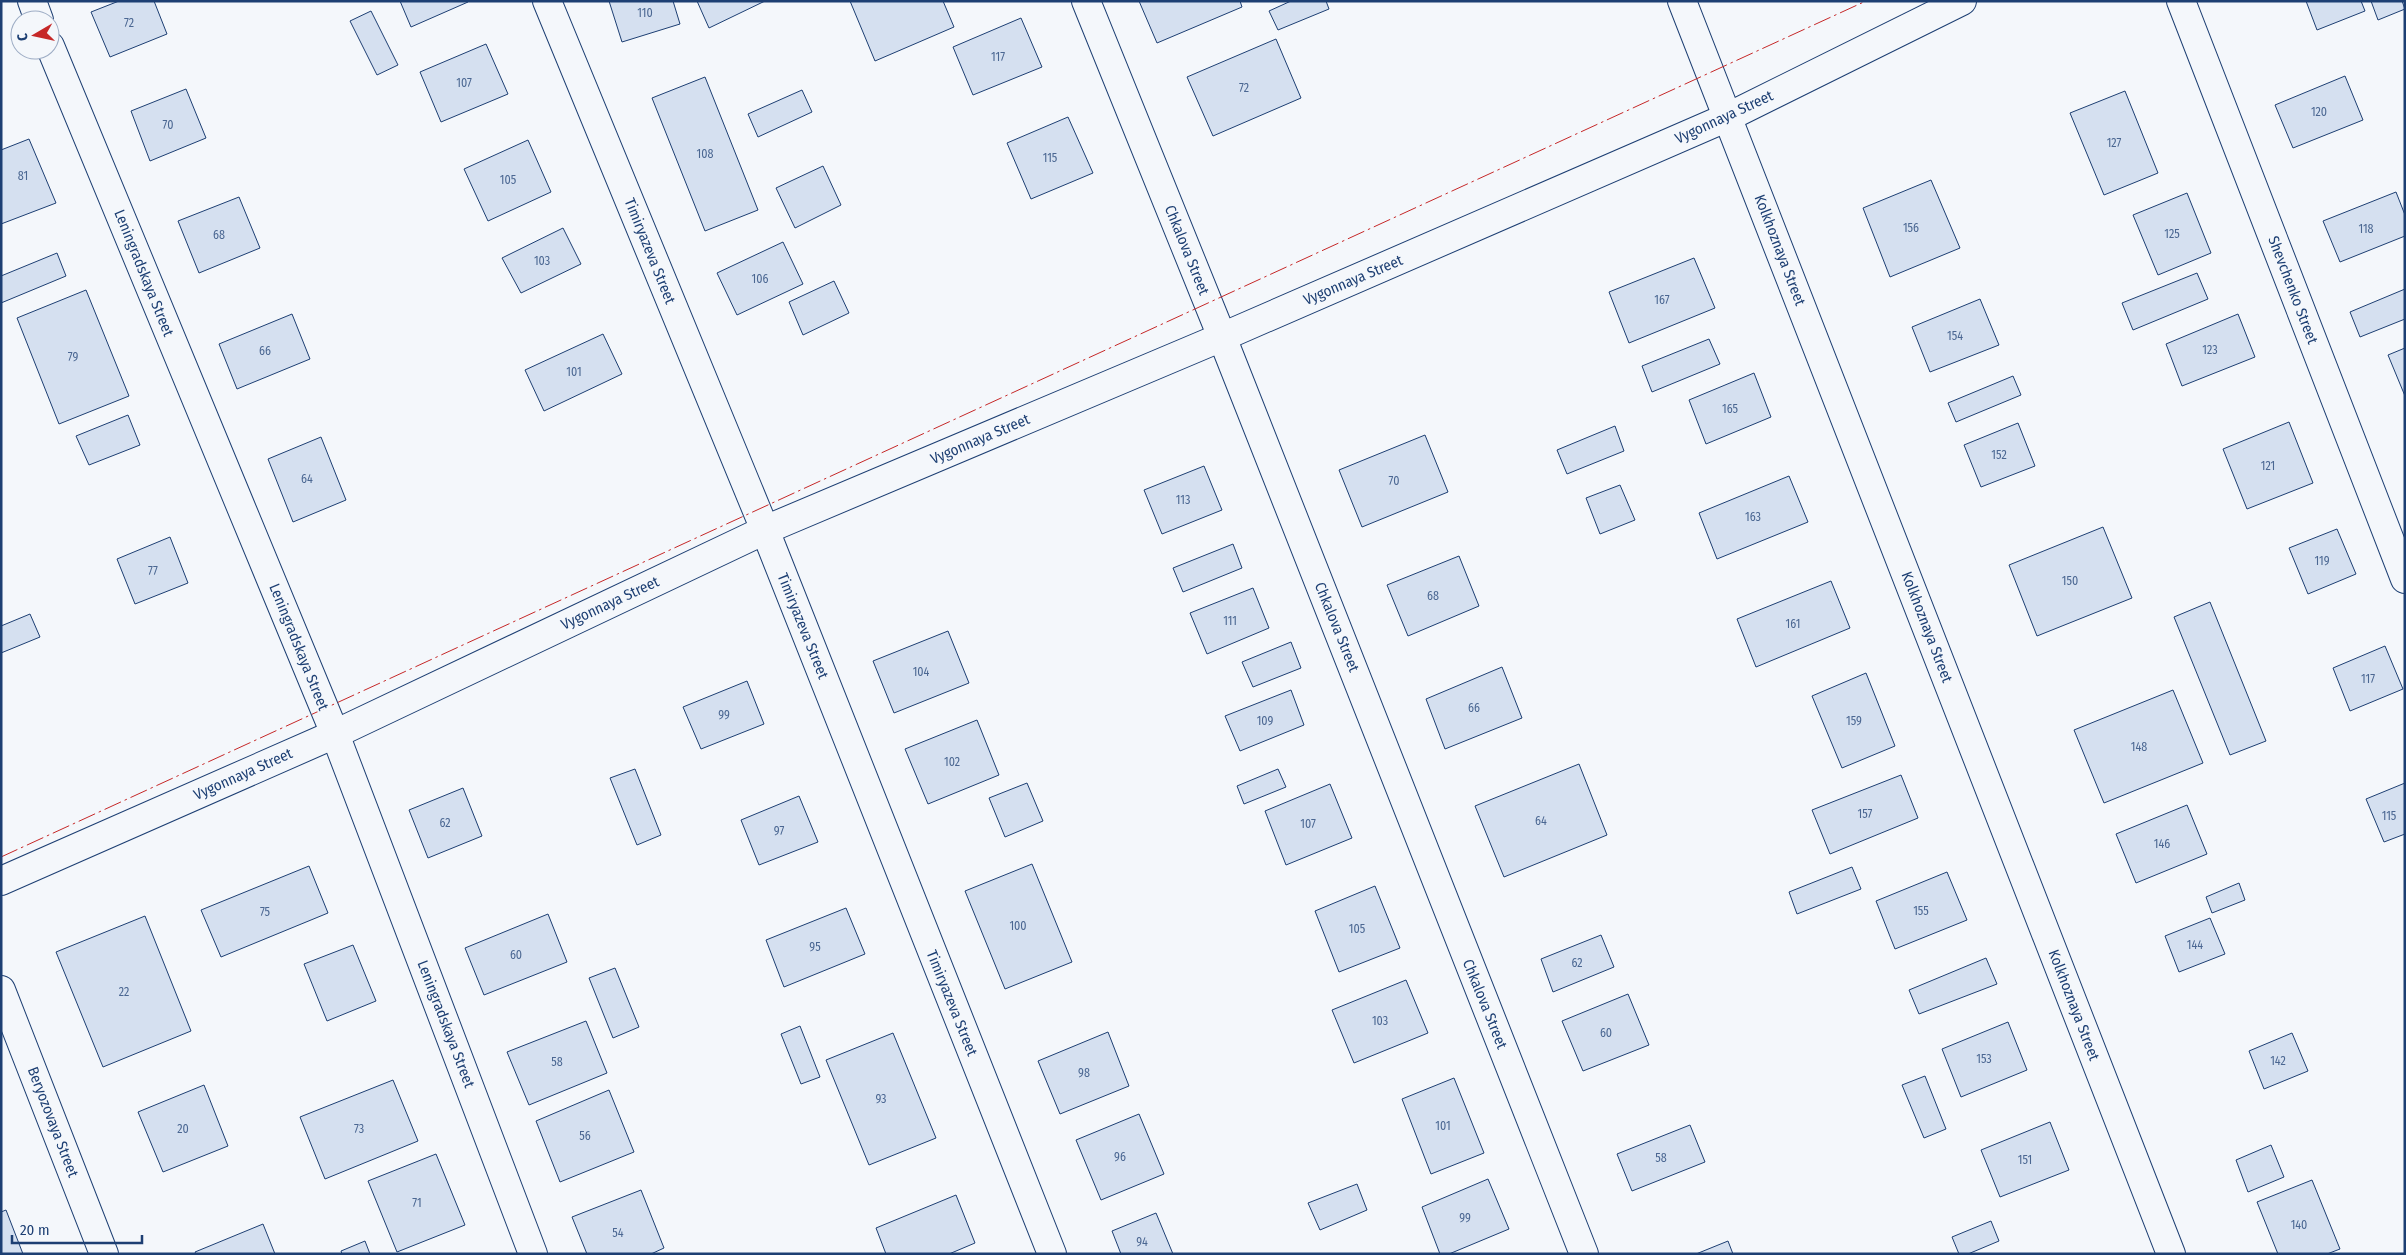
<svg xmlns="http://www.w3.org/2000/svg" width="2406" height="1255" font-family="'Fira Sans Condensed',sans-serif">
<style>
.building{fill:#d5e0f0;stroke:#1d3f73}
.lines{fill:none;stroke-linecap:round;stroke-linejoin:round}
.street-casing{stroke:#1d3f73;stroke-width:30}
.street{stroke:#f4f7fb;stroke-width:28}
.power{stroke:#c62828;stroke-width:1;stroke-dasharray:18 4 2.5 4;stroke-linecap:butt}
.labels{text-anchor:middle;stroke-width:4;stroke-linejoin:round;paint-order:stroke}
.number-label{font-size:12px;fill:#4b6792}
.street-label{font-size:15px;fill:#1d3f73;stroke:#f4f7fb}
</style>
<rect width="100%" height="100%" fill="#f4f7fb"/>
<g class="building">
<polygon points="119,1 154,1 167,34 110,57 91,12"/>
<polygon points="400,1 467,1 468,2 411,27"/>
<polygon points="609,1 673,1 680,24 622,42"/>
<polygon points="697,1 765,1 709,28"/>
<polygon points="850,1 943,1 954,27 875,61"/>
<polygon points="1139,1 1240,1 1242,7 1157,43"/>
<polygon points="1291,1 1326,1 1329,9 1278,30 1269,11"/>
<polygon points="2306,1 2361,1 2365,11 2317,30"/>
<polygon points="2371,1 2402,1 2405,9 2378,20"/>
<polygon points="371,11 398,65 377,75 350,21"/>
<polygon points="1021,18 1042,67 973,95 953,47"/>
<polygon points="1276,39 1301,98 1213,136 1187,77"/>
<polygon points="486,44 508,94 441,122 420,72"/>
<polygon points="2345,76 2363,120 2293,148 2275,105"/>
<polygon points="705,77 758,210 705,231 652,98"/>
<polygon points="186,89 206,138 150,161 131,111"/>
<polygon points="802,90 812,112 758,137 748,114"/>
<polygon points="2125,91 2158,173 2104,195 2070,113"/>
<polygon points="1068,117 1093,173 1031,199 1007,143"/>
<polygon points="29,139 56,203 1,224 1,150"/>
<polygon points="528,140 551,192 488,221 464,169"/>
<polygon points="823,166 841,205 795,228 776,188"/>
<polygon points="1931,180 1960,248 1890,277 1863,208"/>
<polygon points="2396,192 2405,215 2405,236 2340,262 2323,221"/>
<polygon points="2187,193 2211,253 2158,275 2133,215"/>
<polygon points="239,197 260,248 199,273 178,221"/>
<polygon points="563,228 581,264 521,293 502,258"/>
<polygon points="783,242 803,284 737,315 717,273"/>
<polygon points="57,253 66,276 1,303 1,276"/>
<polygon points="1694,258 1715,308 1629,343 1609,292"/>
<polygon points="2197,273 2208,299 2133,330 2122,303"/>
<polygon points="834,281 849,313 803,335 789,302"/>
<polygon points="2405,289 2405,319 2360,337 2350,312"/>
<polygon points="86,290 129,396 59,424 17,318"/>
<polygon points="1980,299 1999,345 1930,372 1912,327"/>
<polygon points="292,314 310,359 237,389 219,344"/>
<polygon points="2238,314 2255,357 2182,386 2166,344"/>
<polygon points="603,334 622,374 544,411 525,370"/>
<polygon points="1709,339 1720,364 1652,392 1642,366"/>
<polygon points="2405,348 2405,396 2388,355"/>
<polygon points="1754,373 1771,417 1706,444 1689,400"/>
<polygon points="2013,376 2021,395 1956,422 1948,403"/>
<polygon points="128,415 140,445 89,465 76,436"/>
<polygon points="2289,422 2313,483 2247,509 2223,449"/>
<polygon points="2018,423 2035,466 1981,487 1964,445"/>
<polygon points="1615,426 1624,451 1567,474 1557,450"/>
<polygon points="1425,435 1448,492 1362,527 1339,470"/>
<polygon points="321,437 346,500 293,522 268,459"/>
<polygon points="1204,466 1222,510 1162,534 1144,490"/>
<polygon points="1789,476 1808,522 1717,559 1699,513"/>
<polygon points="1620,485 1635,520 1600,534 1586,498"/>
<polygon points="2103,527 2132,598 2037,636 2009,565"/>
<polygon points="2337,529 2356,574 2308,594 2289,548"/>
<polygon points="170,537 188,583 135,604 117,559"/>
<polygon points="1233,544 1242,568 1183,592 1173,568"/>
<polygon points="1459,556 1479,606 1408,636 1387,585"/>
<polygon points="1831,581 1850,628 1756,667 1737,619"/>
<polygon points="1253,588 1269,628 1207,654 1190,613"/>
<polygon points="2210,602 2266,741 2230,755 2174,617"/>
<polygon points="30,614 40,637 1,653 1,626"/>
<polygon points="948,631 969,683 894,713 873,661"/>
<polygon points="1291,642 1301,668 1253,687 1242,662"/>
<polygon points="2385,646 2403,689 2350,711 2333,668"/>
<polygon points="1502,667 1522,718 1445,749 1426,699"/>
<polygon points="1866,673 1895,746 1842,768 1812,696"/>
<polygon points="747,681 764,724 701,749 683,707"/>
<polygon points="1291,690 1304,725 1240,751 1225,716"/>
<polygon points="2173,690 2203,763 2104,803 2074,730"/>
<polygon points="977,720 999,775 928,804 905,749"/>
<polygon points="1579,764 1607,835 1504,877 1475,806"/>
<polygon points="635,769 661,835 637,845 610,778"/>
<polygon points="1278,769 1286,787 1244,804 1237,786"/>
<polygon points="1901,775 1918,818 1830,854 1812,810"/>
<polygon points="1027,783 1043,821 1005,837 989,798"/>
<polygon points="2405,783 2405,834 2384,842 2366,799"/>
<polygon points="1330,784 1352,838 1286,865 1265,811"/>
<polygon points="463,788 482,836 428,858 409,810"/>
<polygon points="799,796 818,842 759,865 741,820"/>
<polygon points="2187,805 2207,854 2136,883 2116,834"/>
<polygon points="1032,864 1072,962 1005,989 965,891"/>
<polygon points="309,866 328,913 221,957 201,910"/>
<polygon points="1852,867 1861,889 1797,914 1789,892"/>
<polygon points="1947,872 1967,920 1895,949 1876,901"/>
<polygon points="2239,883 2245,900 2212,913 2206,897"/>
<polygon points="1375,886 1400,948 1339,972 1315,911"/>
<polygon points="846,908 865,954 784,987 766,940"/>
<polygon points="548,914 567,962 484,995 465,948"/>
<polygon points="145,916 191,1031 103,1067 56,952"/>
<polygon points="2210,918 2225,954 2179,972 2165,936"/>
<polygon points="1601,935 1614,967 1553,992 1541,959"/>
<polygon points="353,945 376,1001 327,1021 304,964"/>
<polygon points="1986,958 1997,984 1919,1014 1909,990"/>
<polygon points="615,968 639,1027 613,1038 589,978"/>
<polygon points="1406,980 1428,1033 1354,1063 1332,1010"/>
<polygon points="1628,994 1649,1045 1583,1071 1562,1021"/>
<polygon points="586,1021 607,1073 529,1105 507,1052"/>
<polygon points="2008,1022 2027,1070 1961,1097 1942,1049"/>
<polygon points="800,1026 820,1077 801,1084 781,1034"/>
<polygon points="1108,1032 1129,1086 1060,1114 1038,1061"/>
<polygon points="893,1033 936,1138 869,1165 826,1060"/>
<polygon points="2292,1033 2308,1071 2264,1089 2249,1051"/>
<polygon points="1925,1076 1946,1129 1924,1138 1902,1085"/>
<polygon points="1454,1078 1484,1153 1431,1174 1402,1099"/>
<polygon points="393,1080 418,1141 325,1179 300,1117"/>
<polygon points="204,1085 228,1146 163,1172 138,1112"/>
<polygon points="609,1090 634,1152 560,1182 536,1121"/>
<polygon points="1139,1114 1164,1174 1101,1200 1076,1140"/>
<polygon points="2050,1122 2069,1170 2000,1197 1981,1150"/>
<polygon points="1690,1125 1705,1162 1632,1191 1617,1154"/>
<polygon points="2271,1145 2284,1177 2248,1192 2236,1160"/>
<polygon points="436,1154 465,1225 397,1252 368,1181"/>
<polygon points="1488,1179 1509,1229 1449,1254 1440,1254 1422,1207"/>
<polygon points="2312,1180 2340,1249 2327,1254 2278,1254 2257,1202"/>
<polygon points="1357,1184 1367,1210 1320,1230 1308,1203"/>
<polygon points="641,1190 664,1248 651,1254 587,1254 572,1217"/>
<polygon points="956,1195 975,1243 949,1254 886,1254 876,1228"/>
<polygon points="6,1210 23,1254 1,1254 1,1212"/>
<polygon points="1156,1213 1173,1254 1121,1254 1112,1231"/>
<polygon points="1991,1221 1999,1241 1968,1254 1959,1254 1952,1237"/>
<polygon points="263,1224 275,1254 196,1254 195,1252"/>
<polygon points="365,1241 370,1254 342,1254 341,1251"/>
<polygon points="1728,1241 1733,1254 1696,1254"/>
</g>
<g class="lines">
<defs>
<g id="street">
<polyline points="32,1 39,20"/>
<polyline points="547,1 765,530 1052,1254"/>
<polyline points="1086,1 1222,337 1584,1254"/>
<polyline points="1682,1 2171,1254"/>
<polyline points="2181,1 2405,579"/>
<polyline points="50,46 335,734 533,1254"/>
<polyline points="1,881 335,734 765,530 1222,337 1728,117 1962,1"/>
<polyline points="1,990 104,1254"/>
</g>
</defs>
<use href="#street" class="street-casing"/>
<use href="#street" class="street"/>
<polyline class="power" points="1,857 1866,1"/>
</g>
<g class="labels">
<g class="number-label">
<text x="645" y="17">110</text>
<text x="129" y="27">72</text>
<text x="998" y="61">117</text>
<text x="464" y="87">107</text>
<text x="1244" y="92">72</text>
<text x="2319" y="116">120</text>
<text x="168" y="129">70</text>
<text x="2114" y="147">127</text>
<text x="705" y="158">108</text>
<text x="1050" y="162">115</text>
<text x="23" y="180">81</text>
<text x="508" y="184">105</text>
<text x="1911" y="232">156</text>
<text x="2366" y="233">118</text>
<text x="2172" y="238">125</text>
<text x="219" y="239">68</text>
<text x="542" y="265">103</text>
<text x="760" y="283">106</text>
<text x="1662" y="304">167</text>
<text x="1955" y="340">154</text>
<text x="2210" y="354">123</text>
<text x="265" y="355">66</text>
<text x="73" y="361">79</text>
<text x="574" y="376">101</text>
<text x="1730" y="413">165</text>
<text x="1999" y="459">152</text>
<text x="2268" y="470">121</text>
<text x="307" y="483">64</text>
<text x="1394" y="485">70</text>
<text x="1183" y="504">113</text>
<text x="1753" y="521">163</text>
<text x="2322" y="565">119</text>
<text x="153" y="575">77</text>
<text x="2070" y="585">150</text>
<text x="1433" y="600">68</text>
<text x="1230" y="625">111</text>
<text x="1793" y="628">161</text>
<text x="921" y="676">104</text>
<text x="2368" y="683">117</text>
<text x="1474" y="712">66</text>
<text x="724" y="719">99</text>
<text x="1265" y="725">109</text>
<text x="1854" y="725">159</text>
<text x="2139" y="751">148</text>
<text x="952" y="766">102</text>
<text x="1865" y="818">157</text>
<text x="2389" y="820">115</text>
<text x="1541" y="825">64</text>
<text x="445" y="827">62</text>
<text x="1308" y="828">107</text>
<text x="779" y="835">97</text>
<text x="2162" y="848">146</text>
<text x="1921" y="915">155</text>
<text x="265" y="916">75</text>
<text x="1018" y="930">100</text>
<text x="1357" y="933">105</text>
<text x="2195" y="949">144</text>
<text x="815" y="951">95</text>
<text x="516" y="959">60</text>
<text x="1577" y="967">62</text>
<text x="124" y="996">22</text>
<text x="1380" y="1025">103</text>
<text x="1606" y="1037">60</text>
<text x="1984" y="1063">153</text>
<text x="2278" y="1065">142</text>
<text x="557" y="1066">58</text>
<text x="1084" y="1077">98</text>
<text x="881" y="1103">93</text>
<text x="1443" y="1130">101</text>
<text x="183" y="1133">20</text>
<text x="359" y="1133">73</text>
<text x="585" y="1140">56</text>
<text x="1120" y="1161">96</text>
<text x="1661" y="1162">58</text>
<text x="2025" y="1164">151</text>
<text x="417" y="1207">71</text>
<text x="1465" y="1222">99</text>
<text x="2299" y="1229">140</text>
<text x="618" y="1237">54</text>
<text x="1142" y="1246">94</text>
</g>
<g class="street-label">
<text transform="translate(1724 117) rotate(-25)" y="5">Vygonnaya Street</text>
<text transform="translate(1187 250) rotate(68)" y="5">Chkalova Street</text>
<text transform="translate(1780 250) rotate(69)" y="5">Kolkhoznaya Street</text>
<text transform="translate(650 251) rotate(68)" y="5">Timiryazeva Street</text>
<text transform="translate(144 273) rotate(68)" y="5">Leningradskaya Street</text>
<text transform="translate(1353 280) rotate(-23)" y="5">Vygonnaya Street</text>
<text transform="translate(2293 290) rotate(69)" y="5">Shevchenko Street</text>
<text transform="translate(980 439) rotate(-23)" y="5">Vygonnaya Street</text>
<text transform="translate(610 603) rotate(-25)" y="5">Vygonnaya Street</text>
<text transform="translate(803 626) rotate(68)" y="5">Timiryazeva Street</text>
<text transform="translate(1337 627) rotate(68)" y="5">Chkalova Street</text>
<text transform="translate(1927 627) rotate(69)" y="5">Kolkhoznaya Street</text>
<text transform="translate(299 647) rotate(68)" y="5">Leningradskaya Street</text>
<text transform="translate(243 774) rotate(-24)" y="5">Vygonnaya Street</text>
<text transform="translate(952 1003) rotate(68)" y="5">Timiryazeva Street</text>
<text transform="translate(1485 1004) rotate(68)" y="5">Chkalova Street</text>
<text transform="translate(2074 1005) rotate(69)" y="5">Kolkhoznaya Street</text>
<text transform="translate(446 1024) rotate(69)" y="5">Leningradskaya Street</text>
<text transform="translate(53 1122) rotate(69)" y="5">Beryozovaya Street</text>
</g>
</g>
<rect width="2406" height="1255" fill="none" stroke="#1d3f73" stroke-width="5"/>
<g transform="translate(35 35) rotate(261)"><circle r="24" fill="#f4f7fb" stroke="#9eadc5"/>
<path d="M0-4L9 19L0 12L-9 19Z" fill="#c62828"/>
<text y="-8" font-size="14" font-weight="bold" text-anchor="middle" fill="#1d3f73">С</text>
</g>
<path d="M12 1235v8h130v-8" fill="none" stroke="#1d3f73" stroke-width="2.5"/>
<text x="20" y="1235" font-size="15" fill="#1d3f73" stroke="#f4f7fb" stroke-width="4" paint-order="stroke">20 m</text>
</svg>
